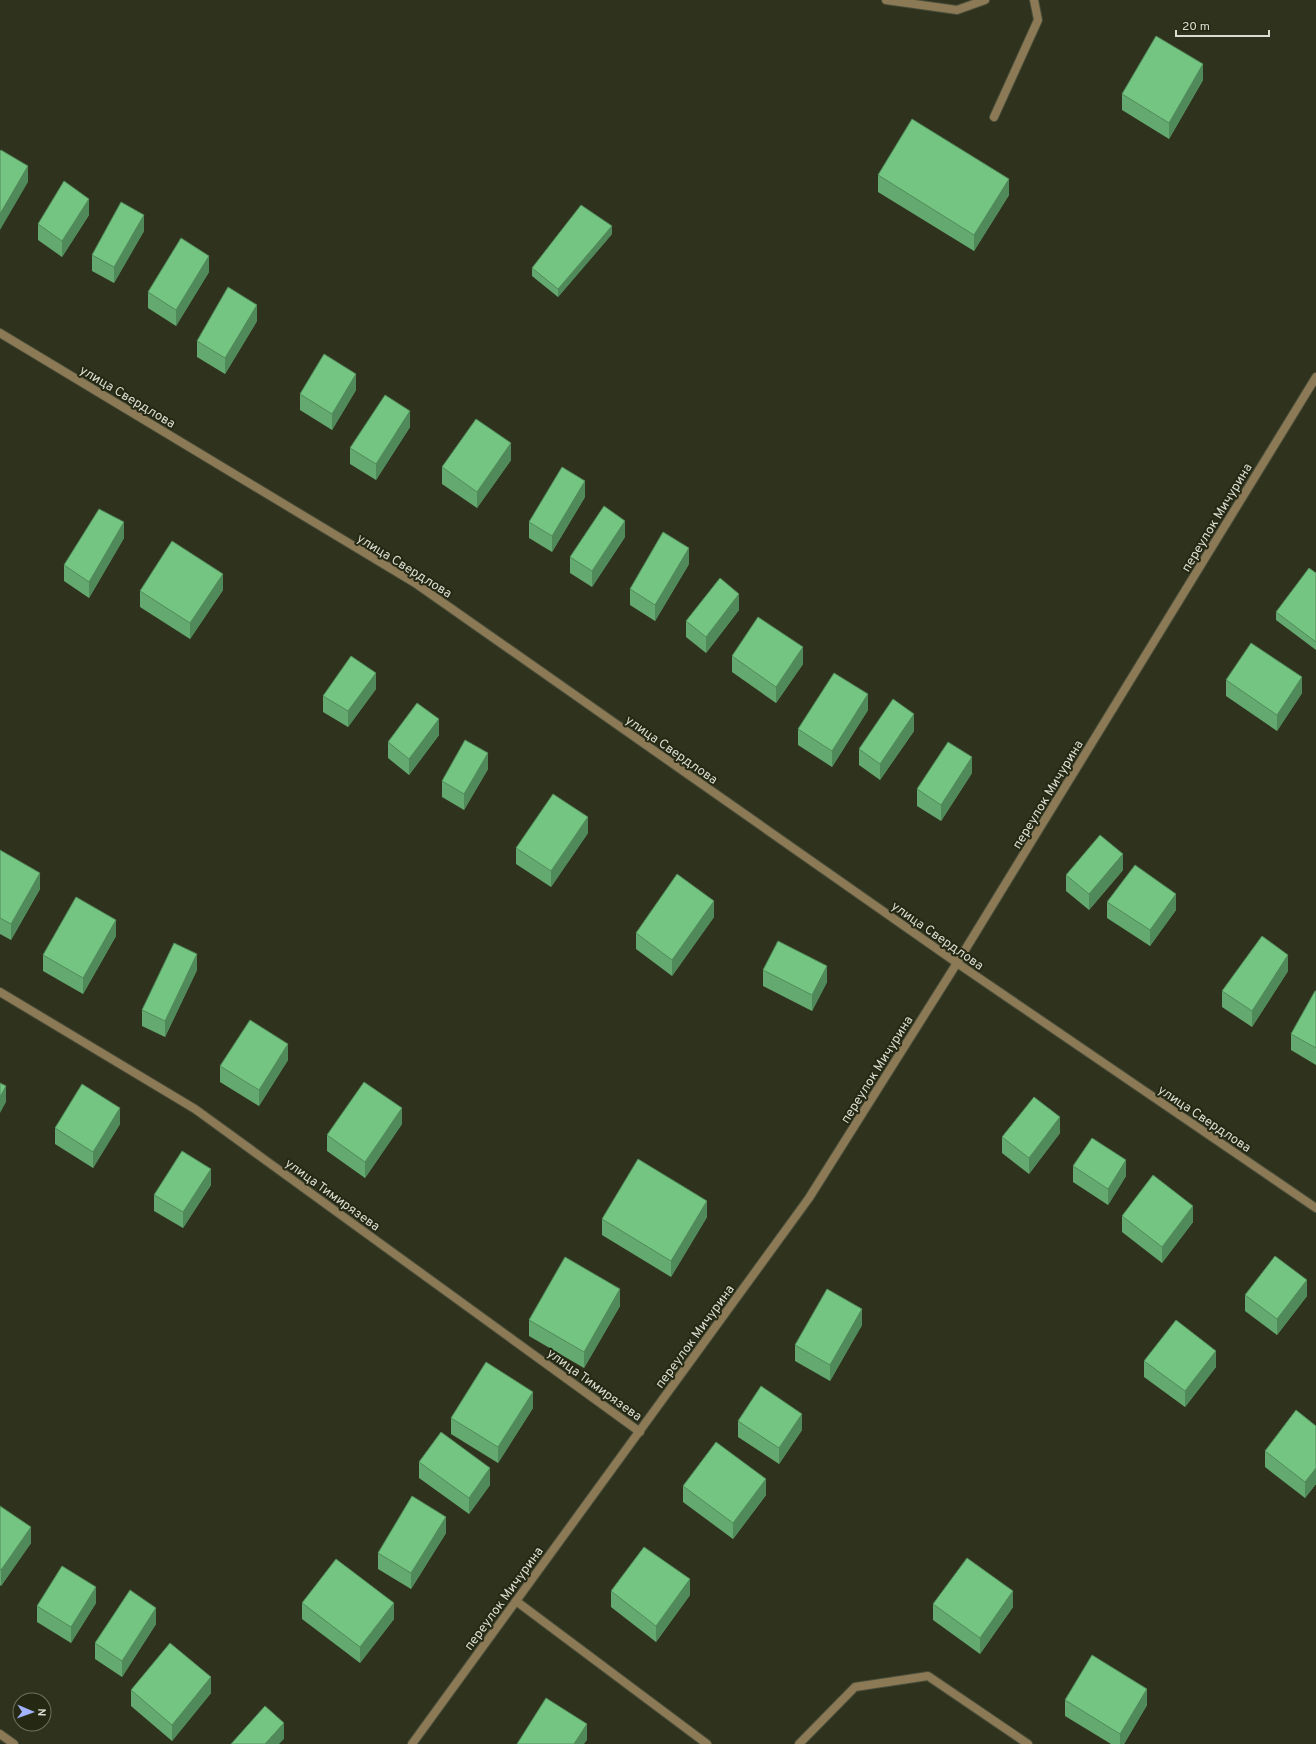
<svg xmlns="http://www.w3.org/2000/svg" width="1316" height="1744" font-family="Overpass,sans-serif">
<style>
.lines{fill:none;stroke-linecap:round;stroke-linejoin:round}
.lane-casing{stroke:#4a4e3a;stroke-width:10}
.street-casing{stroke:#4a4e3a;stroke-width:10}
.lane{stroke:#8b7a55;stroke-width:8}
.street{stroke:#8b7a55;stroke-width:8}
.wall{fill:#64a96f}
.shaded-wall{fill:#518a5a}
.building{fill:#74c581;stroke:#518a5a}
.labels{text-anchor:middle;stroke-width:4;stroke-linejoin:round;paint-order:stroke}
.street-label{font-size:13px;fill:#daddd0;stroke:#252914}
</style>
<rect width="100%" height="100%" fill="#2f331e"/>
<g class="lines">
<defs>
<polyline id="lane" points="994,117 1038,20 1034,0"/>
<g id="street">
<polyline points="886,0 957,10 985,0"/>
<polyline points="0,333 415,583 957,963 1316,1208"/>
<polyline points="0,992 195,1109 640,1432"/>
<polyline points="516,1601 707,1744"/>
<polyline points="0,1734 14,1744"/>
<polyline points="412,1744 809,1198 957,963 1316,377"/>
<polyline points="799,1744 855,1687 928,1676 1028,1744"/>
</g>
</defs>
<use href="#lane" class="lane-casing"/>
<use href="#street" class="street-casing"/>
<use href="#lane" class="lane"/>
<use href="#street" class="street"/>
</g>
<g class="wall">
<polygon points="1203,80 1169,139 1122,110 1122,94"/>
<polygon points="878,175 1009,195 974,251 878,192"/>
<polygon points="89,215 62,257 38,240 38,224"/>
<polygon points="144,231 114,283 92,271 92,255"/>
<polygon points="612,234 558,297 532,276 532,268"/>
<polygon points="209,272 176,326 148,308 148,292"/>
<polygon points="257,321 225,374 197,357 197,341"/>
<polygon points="356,390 332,430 300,410 300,394"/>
<polygon points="410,427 376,480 350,464 350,448"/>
<polygon points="511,460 477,508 442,484 442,467"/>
<polygon points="585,497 552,552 529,538 529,522"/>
<polygon points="625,537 592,587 570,573 570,557"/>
<polygon points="124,538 89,598 64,581 64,565"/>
<polygon points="689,564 655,621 630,605 630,589"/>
<polygon points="1316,573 1316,650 1276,620 1276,612"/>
<polygon points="223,590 190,639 140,607 140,591"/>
<polygon points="739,610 706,653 686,637 686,621"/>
<polygon points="732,656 803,664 776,703 732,672"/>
<polygon points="1226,680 1302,693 1277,731 1226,696"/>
<polygon points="376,689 348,727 323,712 323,696"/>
<polygon points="868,710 832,767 798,745 798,729"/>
<polygon points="914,731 880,780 859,765 859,749"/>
<polygon points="439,735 409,775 388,758 388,742"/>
<polygon points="488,769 464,810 442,797 442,781"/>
<polygon points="972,773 941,821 917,806 917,789"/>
<polygon points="588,833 551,887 516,864 516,848"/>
<polygon points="0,850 40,889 11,940 0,934"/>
<polygon points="1123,870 1089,910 1066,891 1066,875"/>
<polygon points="1107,902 1176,910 1150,946 1107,918"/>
<polygon points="714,917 672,976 636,949 636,933"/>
<polygon points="116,936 83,994 43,971 43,955"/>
<polygon points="197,970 165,1037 142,1026 142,1010"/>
<polygon points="763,970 827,982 812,1011 763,986"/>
<polygon points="1288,971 1252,1027 1222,1007 1222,991"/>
<polygon points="1316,991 1316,1065 1291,1050 1291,1034"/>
<polygon points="288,1060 259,1106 220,1082 220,1066"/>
<polygon points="120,1124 93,1168 55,1144 55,1128"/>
<polygon points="402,1124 365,1178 327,1151 327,1135"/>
<polygon points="1060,1133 1029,1174 1002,1153 1002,1137"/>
<polygon points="1073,1166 1126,1176 1108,1205 1073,1182"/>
<polygon points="211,1185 183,1228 154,1211 154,1195"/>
<polygon points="1122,1216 1193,1222 1162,1263 1122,1232"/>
<polygon points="707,1217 671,1277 602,1235 602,1219"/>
<polygon points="1245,1295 1307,1296 1277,1335 1245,1311"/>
<polygon points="620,1306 584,1368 529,1336 529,1320"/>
<polygon points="862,1325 830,1381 795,1361 795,1345"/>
<polygon points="1144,1361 1216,1367 1185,1407 1144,1377"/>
<polygon points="533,1408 498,1463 451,1434 451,1418"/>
<polygon points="738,1421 802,1430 779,1464 738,1437"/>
<polygon points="1316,1426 1316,1484 1305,1498 1265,1467 1265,1451"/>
<polygon points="419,1462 490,1485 469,1514 419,1478"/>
<polygon points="683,1486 766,1495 733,1539 683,1502"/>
<polygon points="0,1506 31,1543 1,1586 0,1585"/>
<polygon points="446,1533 411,1589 378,1569 378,1553"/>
<polygon points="611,1591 690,1595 656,1642 611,1607"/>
<polygon points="96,1603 71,1643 37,1622 37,1606"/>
<polygon points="302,1603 394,1619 360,1663 302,1619"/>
<polygon points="933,1604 1013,1607 980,1654 933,1620"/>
<polygon points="156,1624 122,1677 95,1659 95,1643"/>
<polygon points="131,1690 211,1693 172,1741 131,1706"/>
<polygon points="1065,1700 1147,1705 1124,1744 1111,1744 1065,1716"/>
</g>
<g class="shaded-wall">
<polygon points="1203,64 1203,80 1169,139 1169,123"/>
<polygon points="28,166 28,182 0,230 0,214"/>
<polygon points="1009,179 1009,195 974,251 974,235"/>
<polygon points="89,199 89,215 62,257 62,241"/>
<polygon points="144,215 144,231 114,283 114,267"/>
<polygon points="612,226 612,234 558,297 558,289"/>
<polygon points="209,256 209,272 176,326 176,310"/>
<polygon points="257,305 257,321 225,374 225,358"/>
<polygon points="356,374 356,390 332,430 332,414"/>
<polygon points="410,411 410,427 376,480 376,464"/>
<polygon points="511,443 511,460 477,508 477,492"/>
<polygon points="585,481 585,497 552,552 552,536"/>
<polygon points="625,521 625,537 592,587 592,571"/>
<polygon points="124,522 124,538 89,598 89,582"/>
<polygon points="689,548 689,564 655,621 655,605"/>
<polygon points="223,574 223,590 190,639 190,623"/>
<polygon points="739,594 739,610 706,653 706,637"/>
<polygon points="803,647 803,664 776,703 776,687"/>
<polygon points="376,673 376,689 348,727 348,711"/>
<polygon points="1302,677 1302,693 1277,731 1277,715"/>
<polygon points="868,694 868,710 832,767 832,751"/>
<polygon points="914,714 914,731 880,780 880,764"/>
<polygon points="439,719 439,735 409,775 409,759"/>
<polygon points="488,753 488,769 464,810 464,794"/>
<polygon points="972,757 972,773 941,821 941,805"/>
<polygon points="588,817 588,833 551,887 551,871"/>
<polygon points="1123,854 1123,870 1089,910 1089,894"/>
<polygon points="40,873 40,889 11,940 11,924"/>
<polygon points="1176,894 1176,910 1150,946 1150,930"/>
<polygon points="714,901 714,917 672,976 672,960"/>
<polygon points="116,920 116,936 83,994 83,978"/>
<polygon points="197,954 197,970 165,1037 165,1021"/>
<polygon points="1288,955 1288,971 1252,1027 1252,1011"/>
<polygon points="827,966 827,982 812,1011 812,995"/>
<polygon points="288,1044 288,1060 259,1106 259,1090"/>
<polygon points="6,1086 6,1102 0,1113 0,1097"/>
<polygon points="120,1108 120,1124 93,1168 93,1152"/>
<polygon points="402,1108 402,1124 365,1178 365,1162"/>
<polygon points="1060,1117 1060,1133 1029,1174 1029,1158"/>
<polygon points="1126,1160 1126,1176 1108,1205 1108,1189"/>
<polygon points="211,1169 211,1185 183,1228 183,1212"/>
<polygon points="707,1201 707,1217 671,1277 671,1261"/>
<polygon points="1193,1206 1193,1222 1162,1263 1162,1247"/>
<polygon points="1307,1280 1307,1296 1277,1335 1277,1319"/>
<polygon points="620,1289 620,1306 584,1368 584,1352"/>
<polygon points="862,1309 862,1325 830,1381 830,1365"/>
<polygon points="1216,1351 1216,1367 1185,1407 1185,1391"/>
<polygon points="533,1392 533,1408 498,1463 498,1447"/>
<polygon points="802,1414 802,1430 779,1464 779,1448"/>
<polygon points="490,1468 490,1485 469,1514 469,1498"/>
<polygon points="1316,1468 1316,1484 1305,1498 1305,1482"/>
<polygon points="766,1479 766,1495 733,1539 733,1523"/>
<polygon points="446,1517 446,1533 411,1589 411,1573"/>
<polygon points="31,1527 31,1543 1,1586 1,1570"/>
<polygon points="690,1579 690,1595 656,1642 656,1626"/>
<polygon points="96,1587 96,1603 71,1643 71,1627"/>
<polygon points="1013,1591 1013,1607 980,1654 980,1638"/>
<polygon points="394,1603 394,1619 360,1663 360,1647"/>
<polygon points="156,1608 156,1624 122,1677 122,1661"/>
<polygon points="211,1677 211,1693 172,1741 172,1725"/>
<polygon points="1147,1689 1147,1705 1124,1744 1120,1744 1120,1734"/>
<polygon points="284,1723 284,1739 279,1744 265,1744"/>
<polygon points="587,1724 587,1740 584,1744 574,1744"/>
</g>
<g class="building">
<polygon points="1156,36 1203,64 1169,123 1122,94"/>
<polygon points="912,119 1009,179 974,235 878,175"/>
<polygon points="1,150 28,166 0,214 0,151"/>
<polygon points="64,181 89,199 62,241 38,224"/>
<polygon points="121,202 144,215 114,267 92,255"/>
<polygon points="581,205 612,226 558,289 532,268"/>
<polygon points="181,238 209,256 176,310 148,292"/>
<polygon points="228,287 257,305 225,358 197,341"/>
<polygon points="324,354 356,374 332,414 300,394"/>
<polygon points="385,395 410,411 376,464 350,448"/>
<polygon points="476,419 511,443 477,492 442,467"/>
<polygon points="562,467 585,481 552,536 529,522"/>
<polygon points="604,506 625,521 592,571 570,557"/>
<polygon points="99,509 124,522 89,582 64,565"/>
<polygon points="663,532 689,548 655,605 630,589"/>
<polygon points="172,541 223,574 190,623 140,591"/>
<polygon points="1309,568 1316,573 1316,642 1276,612"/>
<polygon points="720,578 739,594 706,637 686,621"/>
<polygon points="758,617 803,647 776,687 732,656"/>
<polygon points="1251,643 1302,677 1277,715 1226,680"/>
<polygon points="351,656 376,673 348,711 323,696"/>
<polygon points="834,673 868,694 832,751 798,729"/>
<polygon points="893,699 914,714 880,764 859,749"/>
<polygon points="417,703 439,719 409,759 388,742"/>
<polygon points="465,740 488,753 464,794 442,781"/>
<polygon points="948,742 972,757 941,805 917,789"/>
<polygon points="553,794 588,817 551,871 516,848"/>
<polygon points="1100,835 1123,854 1089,894 1066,875"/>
<polygon points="0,850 40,873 11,924 0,918"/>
<polygon points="1135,865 1176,894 1150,930 1107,902"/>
<polygon points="677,874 714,901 672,960 636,933"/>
<polygon points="76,897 116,920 83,978 43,955"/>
<polygon points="1262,936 1288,955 1252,1011 1222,991"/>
<polygon points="778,941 827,966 812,995 763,970"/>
<polygon points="174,943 197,954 165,1021 142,1010"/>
<polygon points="1315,991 1316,991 1316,1048 1291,1034"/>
<polygon points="250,1020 288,1044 259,1090 220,1066"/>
<polygon points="364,1082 402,1108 365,1162 327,1135"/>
<polygon points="0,1083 6,1086 0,1097"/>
<polygon points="82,1084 120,1108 93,1152 55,1128"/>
<polygon points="1034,1097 1060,1117 1029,1158 1002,1137"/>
<polygon points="1092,1138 1126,1160 1108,1189 1073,1166"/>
<polygon points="182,1151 211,1169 183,1212 154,1195"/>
<polygon points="638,1159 707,1201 671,1261 602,1219"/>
<polygon points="1153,1175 1193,1206 1162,1247 1122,1216"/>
<polygon points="1275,1256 1307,1280 1277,1319 1245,1295"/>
<polygon points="565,1257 620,1289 584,1352 529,1320"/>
<polygon points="827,1289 862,1309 830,1365 795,1345"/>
<polygon points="1176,1320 1216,1351 1185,1391 1144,1361"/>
<polygon points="486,1362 533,1392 498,1447 451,1418"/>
<polygon points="761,1386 802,1414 779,1448 738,1421"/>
<polygon points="1296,1410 1316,1426 1316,1468 1305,1482 1265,1451"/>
<polygon points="441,1432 490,1468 469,1498 419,1462"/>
<polygon points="716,1442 766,1479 733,1523 683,1486"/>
<polygon points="412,1496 446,1517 411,1573 378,1553"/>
<polygon points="0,1506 31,1527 1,1570 0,1569"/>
<polygon points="644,1547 690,1579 656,1626 611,1591"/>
<polygon points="967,1558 1013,1591 980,1638 933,1604"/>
<polygon points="336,1559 394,1603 360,1647 302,1603"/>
<polygon points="62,1566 96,1587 71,1627 37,1606"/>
<polygon points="130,1590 156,1608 122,1661 95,1643"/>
<polygon points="170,1643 211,1677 172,1725 131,1690"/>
<polygon points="1092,1655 1147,1689 1120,1734 1065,1700"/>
<polygon points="546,1698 587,1724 574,1744 517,1744"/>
<polygon points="265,1706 284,1723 265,1744 231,1744"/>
</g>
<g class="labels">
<g class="street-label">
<text transform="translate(128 396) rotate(31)" y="5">улица Свердлова</text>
<text transform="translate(1216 517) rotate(-59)" y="5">переулок Мичурина</text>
<text transform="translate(405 565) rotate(32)" y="5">улица Свердлова</text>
<text transform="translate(672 749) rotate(35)" y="5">улица Свердлова</text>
<text transform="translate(1047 794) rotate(-59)" y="5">переулок Мичурина</text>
<text transform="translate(938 935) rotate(35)" y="5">улица Свердлова</text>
<text transform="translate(876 1069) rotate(-58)" y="5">переулок Мичурина</text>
<text transform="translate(1205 1118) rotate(34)" y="5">улица Свердлова</text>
<text transform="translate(333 1194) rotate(36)" y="5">улица Тимирязева</text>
<text transform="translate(694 1336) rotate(-54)" y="5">переулок Мичурина</text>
<text transform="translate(595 1384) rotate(36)" y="5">улица Тимирязева</text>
<text transform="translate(503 1598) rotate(-54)" y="5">переулок Мичурина</text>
</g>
</g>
<g transform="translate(32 1712) rotate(92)"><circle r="19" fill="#252914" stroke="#6d715f"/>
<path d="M0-3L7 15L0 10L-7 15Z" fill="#a2b2fd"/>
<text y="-6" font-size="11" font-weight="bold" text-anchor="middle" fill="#daddd0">N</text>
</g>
<path d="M1176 30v6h93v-6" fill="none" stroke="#daddd0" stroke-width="2"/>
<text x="1182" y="30" font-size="12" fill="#daddd0" stroke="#252914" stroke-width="3" paint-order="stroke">20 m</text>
</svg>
